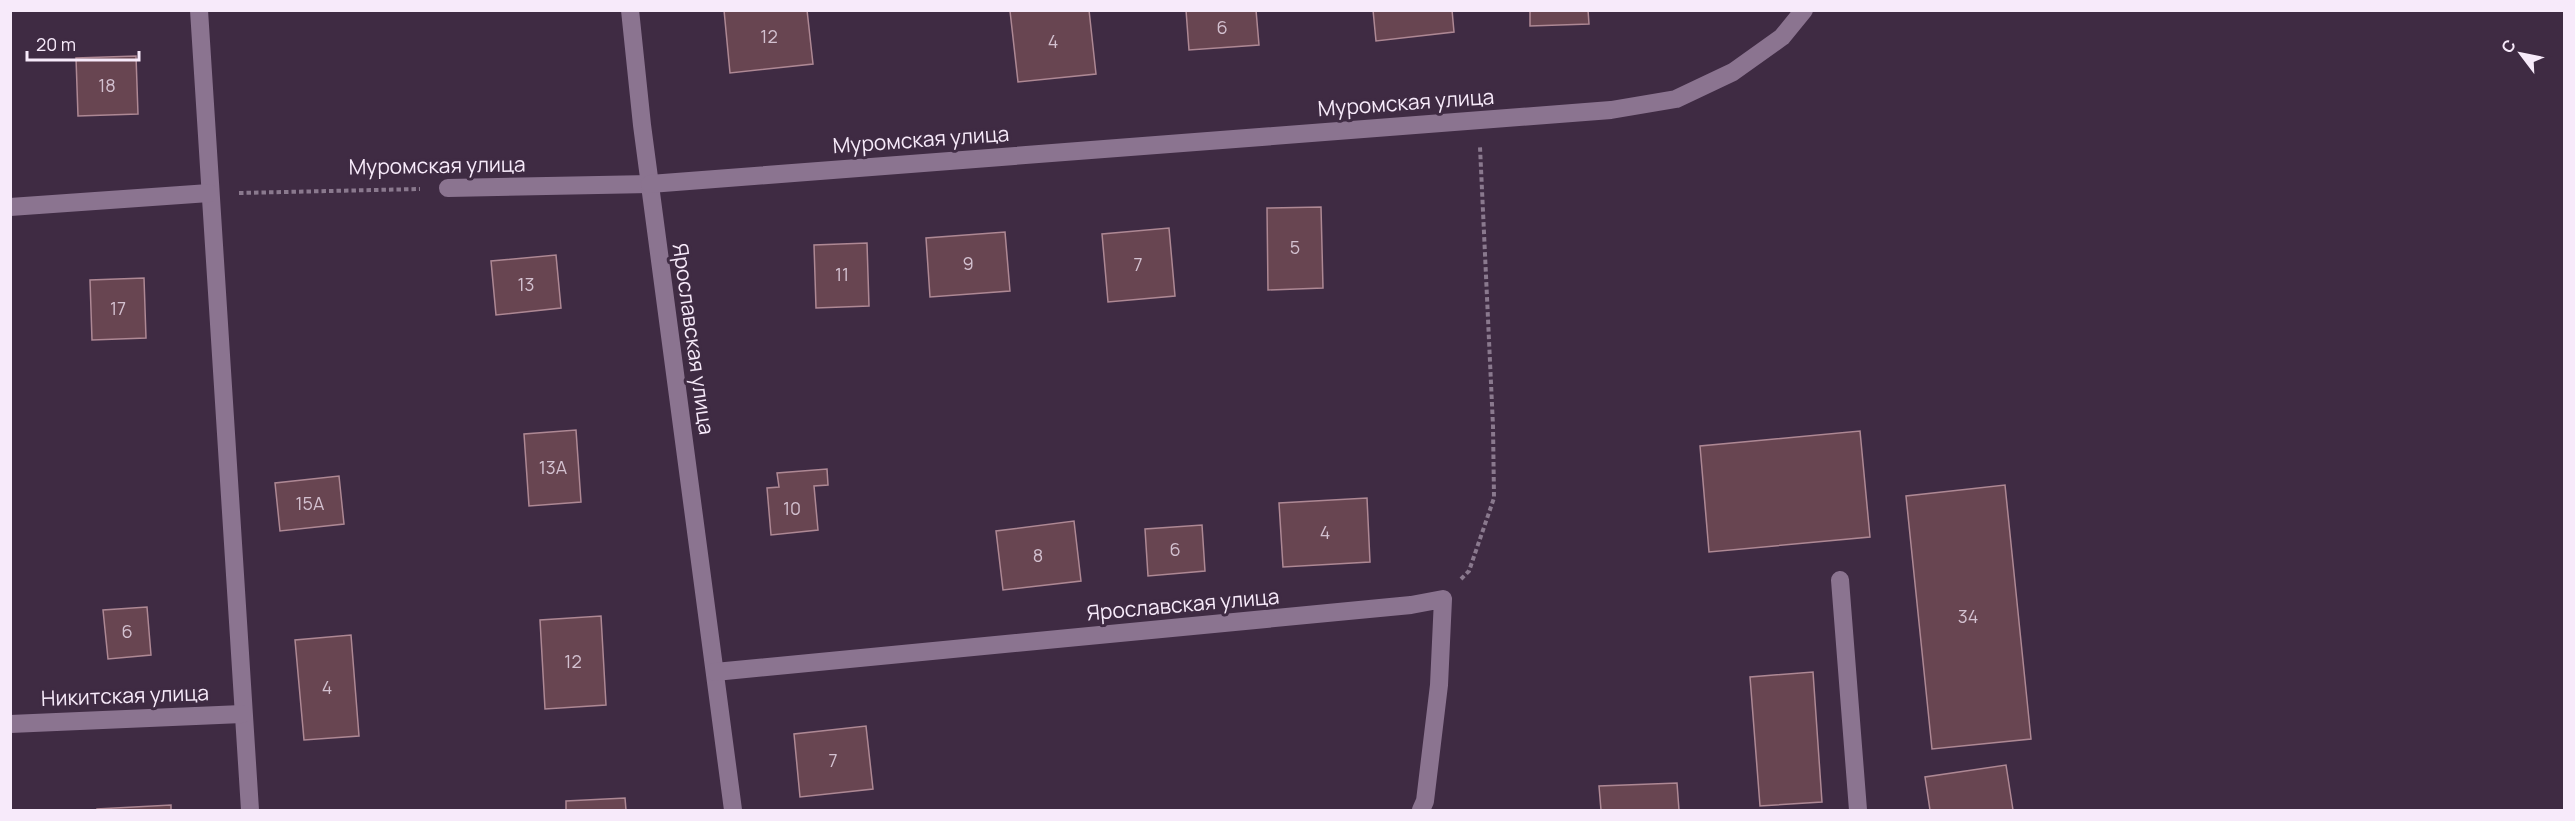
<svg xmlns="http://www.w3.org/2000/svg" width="2575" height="821" font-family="Manrope,sans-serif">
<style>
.building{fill:#684551;stroke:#ae8894;stroke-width:1.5}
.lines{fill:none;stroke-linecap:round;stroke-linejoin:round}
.path{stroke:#8a798e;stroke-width:4;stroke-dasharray:4.5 3;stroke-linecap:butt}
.lane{stroke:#8b7490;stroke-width:18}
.street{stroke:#8b7490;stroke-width:18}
.labels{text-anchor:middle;stroke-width:6;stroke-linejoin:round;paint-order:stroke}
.number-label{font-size:18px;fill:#d3c1d0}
.street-label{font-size:21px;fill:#f7eafa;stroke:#3f2b43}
</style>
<rect width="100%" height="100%" fill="#3f2b43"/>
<g class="building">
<polygon points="724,10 807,10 813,64 730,73"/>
<polygon points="1089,10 1096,74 1018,82 1010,11"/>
<polygon points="1186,10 1256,10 1259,45 1189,50"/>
<polygon points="1373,10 1452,10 1454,32 1376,41"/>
<polygon points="1530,10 1588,10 1589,24 1530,26"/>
<polygon points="136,56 138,114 78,116 76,58"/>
<polygon points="1321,207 1323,288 1268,290 1267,208"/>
<polygon points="1169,228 1175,296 1108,302 1102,234"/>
<polygon points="1005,232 1010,291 930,297 926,238"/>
<polygon points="867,243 869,306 816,308 814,245"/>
<polygon points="556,255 561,308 496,315 491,261"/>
<polygon points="144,278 146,338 92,340 90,280"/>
<polygon points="576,430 581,502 529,506 524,434"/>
<polygon points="1860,431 1870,537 1709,552 1700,446"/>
<polygon points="827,469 828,485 814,486 818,530 771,535 767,488 779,487 777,473"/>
<polygon points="339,476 344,524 280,531 275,483"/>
<polygon points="2005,485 2031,739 1932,749 1906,496"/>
<polygon points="1367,498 1370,562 1283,567 1279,503"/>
<polygon points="1074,521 1081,581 1003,590 996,531"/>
<polygon points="1202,525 1205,571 1148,576 1145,529"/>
<polygon points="147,607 151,655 108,659 103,610"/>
<polygon points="601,616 606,705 545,709 540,620"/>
<polygon points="351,635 359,736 304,740 295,640"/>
<polygon points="1813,672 1822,802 1760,806 1750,677"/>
<polygon points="866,726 873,789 800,797 794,734"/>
<polygon points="2006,765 2013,810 1930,810 1925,777"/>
<polygon points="1677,783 1679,810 1601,810 1599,786"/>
<polygon points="625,798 626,810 566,810 566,801"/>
<polygon points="171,805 171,810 97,810 97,809"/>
</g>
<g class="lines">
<g class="path">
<polyline points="239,193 420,189"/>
<polyline points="1461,579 1469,571 1494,498 1493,426 1480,147"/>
</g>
<g class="lane">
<polyline points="448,188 650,184"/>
<polyline points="1840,580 1858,810"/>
</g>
<g class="street">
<polyline points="199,10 250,810"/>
<polyline points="630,10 642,125 733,810"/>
<polyline points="650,184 1611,110 1676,99 1733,72 1782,37 1804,10"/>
<polyline points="10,207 209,193"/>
<polyline points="715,672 1411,605 1443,599 1439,685 1425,801 1421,810"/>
<polyline points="10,724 242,714"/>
</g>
</g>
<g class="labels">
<g class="number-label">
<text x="1222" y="34">6</text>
<text x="769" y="43">12</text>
<text x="1053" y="48">4</text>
<text x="107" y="92">18</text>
<text x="1295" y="254">5</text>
<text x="968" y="270">9</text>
<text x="1138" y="271">7</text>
<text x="842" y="281">11</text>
<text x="526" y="291">13</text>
<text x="118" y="315">17</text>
<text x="553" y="474">13А</text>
<text x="310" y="510">15А</text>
<text x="792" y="515">10</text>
<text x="1325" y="539">4</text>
<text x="1175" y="556">6</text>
<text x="1038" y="562">8</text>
<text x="1968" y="623">34</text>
<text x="127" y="638">6</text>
<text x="573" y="668">12</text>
<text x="327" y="694">4</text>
<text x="833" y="767">7</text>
</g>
<g class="street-label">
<text transform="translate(1406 103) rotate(-4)" y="7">Муромская улица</text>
<text transform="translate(921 140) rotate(-4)" y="7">Муромская улица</text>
<text transform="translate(437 166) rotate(-1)" y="7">Муромская улица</text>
<text transform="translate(693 339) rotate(82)" y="7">Ярославская улица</text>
<text transform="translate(1183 605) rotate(-5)" y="7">Ярославская улица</text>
<text transform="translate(125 696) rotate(-2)" y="7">Никитская улица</text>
</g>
</g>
<rect width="2575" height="821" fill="none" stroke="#f7eafa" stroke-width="24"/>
<g transform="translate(2521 54) rotate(302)" stroke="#3f2b43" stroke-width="4.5" paint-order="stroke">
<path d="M0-4.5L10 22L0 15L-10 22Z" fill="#f7eafa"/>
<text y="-9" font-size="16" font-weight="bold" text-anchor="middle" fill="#f7eafa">С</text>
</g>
<path d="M27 51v9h112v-9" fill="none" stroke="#f7eafa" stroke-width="3"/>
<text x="36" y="51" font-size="18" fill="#f7eafa" stroke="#3f2b43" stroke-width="4.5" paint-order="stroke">20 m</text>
</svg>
